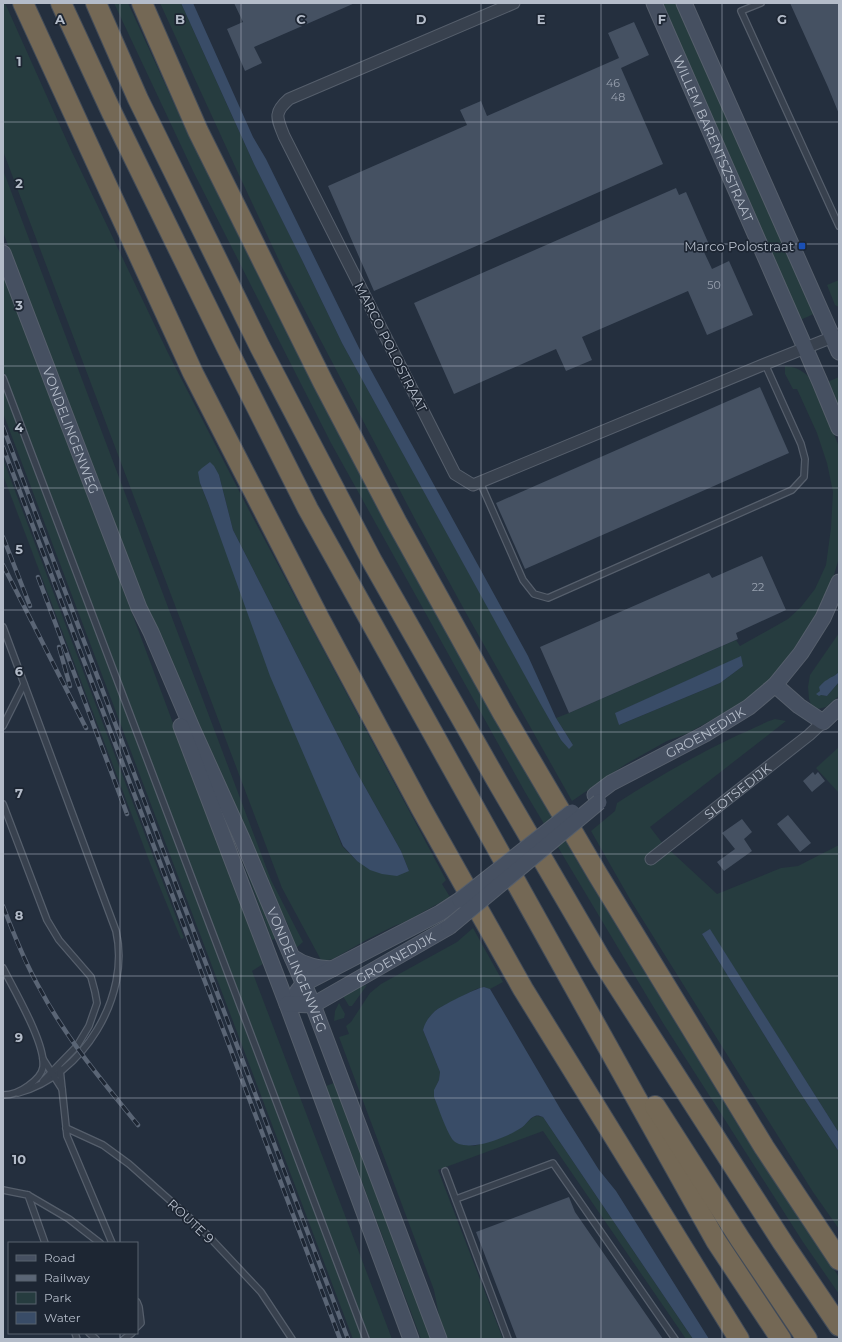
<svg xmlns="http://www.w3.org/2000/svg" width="842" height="1342" font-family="Montserrat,sans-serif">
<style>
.green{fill:#263c3f;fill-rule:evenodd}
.water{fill:#394c67}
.building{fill:#455162}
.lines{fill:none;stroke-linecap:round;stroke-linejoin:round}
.lane-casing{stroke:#565f6c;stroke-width:8}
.street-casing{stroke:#565f6c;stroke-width:13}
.secondary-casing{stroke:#565f6c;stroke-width:17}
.highway-casing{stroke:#434c59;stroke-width:22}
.lane{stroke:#38414e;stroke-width:5.5}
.street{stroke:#38414e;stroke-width:11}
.secondary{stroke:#465061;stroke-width:15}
.highway{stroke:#746855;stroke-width:20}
.rail-casing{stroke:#5a6575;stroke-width:4.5}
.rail{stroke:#1d2633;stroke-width:3;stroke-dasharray:9;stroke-linecap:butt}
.secondary-bridge-casing{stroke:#565f6c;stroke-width:17;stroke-linecap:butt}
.secondary-bridge{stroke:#465061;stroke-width:15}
.grid{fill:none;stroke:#b4bcc9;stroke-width:1;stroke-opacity:0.55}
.transit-dot{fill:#1a4fb4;stroke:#1d2633;stroke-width:1.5}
.labels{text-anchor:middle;stroke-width:3.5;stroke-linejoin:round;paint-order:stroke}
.number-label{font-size:11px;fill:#98a1af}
.street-label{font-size:13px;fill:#b4bcc9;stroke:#1d2633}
.poi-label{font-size:13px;fill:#b4bcc9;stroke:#1d2633;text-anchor:end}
.grid-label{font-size:13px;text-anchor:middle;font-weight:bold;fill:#b4bcc9;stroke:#1d2633;stroke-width:3.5;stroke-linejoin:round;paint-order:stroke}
</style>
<rect width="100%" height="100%" fill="#242f3e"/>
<g class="green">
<path d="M3,3H5L70,148L168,353L252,516L446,880L442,884L450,897L405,922L394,926L368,939L333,959L323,961L321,960L282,888L3,151ZM219,475L233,530L356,771L401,851L409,871L357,861L342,846L200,483Z"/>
<polygon points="114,3 128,3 176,108 244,247 353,460 472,679 577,861 736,1122 839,1277 839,1294 803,1242 663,1023 525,792 331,443 193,171"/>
<path d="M160,3H181L254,164L302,260L342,343L561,740L573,745L556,718L569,713L736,640L740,646L788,619L801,607L815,589L826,565L831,528L833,492L827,463L817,433L797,389H793L785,374V366C795,367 800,369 808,376L834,434L839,447V558L833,578L813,621L775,676L750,699L686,734L667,741L626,764L572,801L466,613L417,523L283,269L239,175ZM731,661L743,666L720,683L619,725L616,713Z"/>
<polygon points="659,3 680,3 816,313 798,321"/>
<path d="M3,170L271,880L302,940L303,942L295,949L289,942C293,931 287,918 277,912L149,616L3,232Z"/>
<polygon points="3,268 263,964 252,971 392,1339 370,1339 3,370"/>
<polygon points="839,280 839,307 835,305 827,285"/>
<polygon points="839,377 839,414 825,383"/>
<polygon points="3,385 363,1339 353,1339 3,413"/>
<polygon points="3,459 184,938 181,939 150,863 3,475"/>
<polygon points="839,633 839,672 833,678 830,678 821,695 827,696 839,682 839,696 826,707 813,710 809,699 808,687 810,675"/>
<path d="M775,719L786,721L650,827L663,844L717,894L781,868L798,866L839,845V1133L710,930L702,934L797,1088L839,1152V1229L813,1192L631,901L591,831L615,811L617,803C656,778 696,755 738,735C751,730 762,723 775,719Z"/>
<polygon points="839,747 839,793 816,768"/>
<polygon points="215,788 277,938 272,940"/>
<polygon points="473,928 503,982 490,989 484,987 476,989 436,1010 428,1019 423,1030 440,1072 439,1080 437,1084 434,1097 452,1139 474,1146 500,1138 521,1128 533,1117 537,1116 543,1117 693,1339 686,1339 543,1131 438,1170 503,1339 446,1339 441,1326 434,1290 339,1037 349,1034 346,1026 351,1022 370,993 381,984 457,942"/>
<polygon points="367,985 352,1006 349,1006 343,996 355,988"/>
<polygon points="339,1003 345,1014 344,1018 334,1021 335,1011"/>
<polygon points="334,1083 431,1339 421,1339 326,1086"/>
</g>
<g class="water">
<polygon points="181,3 193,3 253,137 266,159 361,352 528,656 556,718 573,745 569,749 561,740 540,703 342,343 302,260 254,164"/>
<polygon points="210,462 214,466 219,475 233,530 356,771 401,851 409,871 397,876 382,874 370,870 357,861 343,846 270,676 208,503 200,483 198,472 202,468"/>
<polygon points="741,656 743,666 720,683 619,725 615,713"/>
<path d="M839,672V682L827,696L821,695L819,696L816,694L820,691L819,687C821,685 824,681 827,680C832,676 834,677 839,672Z"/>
<polygon points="710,929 839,1133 839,1152 797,1088 702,934"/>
<path d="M484,987L490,989L561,1110L599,1170L616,1191L709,1339H693L543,1117C540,1116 538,1115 535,1116C529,1118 526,1125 521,1128C508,1137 464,1155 452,1139C445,1128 439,1109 434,1097V1090L439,1080L440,1072L423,1030C425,1022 429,1017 435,1011C443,1005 474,989 484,987Z"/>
</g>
<g class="building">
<polygon points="234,3 355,3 254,47 262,63 245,71 227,29 243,22"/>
<polygon points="790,3 839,3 839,114 828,87"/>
<polygon points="634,22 649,55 621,68 663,164 374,291 328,186 467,125 460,110 481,101 487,116 619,58 608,33"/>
<polygon points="676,188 679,195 686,192 711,249 704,252 712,269 729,261 753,315 707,335 688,291 582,337 592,360 566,371 556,349 454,394 414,303"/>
<polygon points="760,387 789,453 525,569 496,503"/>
<polygon points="762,556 786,610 736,633 738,639 569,713 540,647 709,573 712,578"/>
<polygon points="813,772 815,775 818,772 825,781 812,792 803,781"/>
<polygon points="788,815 811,843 800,852 777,824"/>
<polygon points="742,819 752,832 744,839 752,851 724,871 717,862 735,849 722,833"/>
<polygon points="569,1197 575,1212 663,1339 517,1339 476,1232"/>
</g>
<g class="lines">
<defs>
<g id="lane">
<polyline points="761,3 741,11 839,226"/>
<polyline points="3,378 366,1339"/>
<polyline points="480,482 523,580 534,594 548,598 792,490 804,477 805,459 801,444 765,364"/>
<path d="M3,627L116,931C131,996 83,1076 18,1093"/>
<polyline points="3,726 24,684"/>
<polyline points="3,804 47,920 59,940 91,977 95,992 97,1003 89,1026 77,1046 43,1081"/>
<path d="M3,968C14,990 46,1044 43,1067C42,1075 35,1081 28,1086C20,1092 13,1095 3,1095"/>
<polyline points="43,1059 62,1089"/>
<polyline points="60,1069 67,1136 112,1243"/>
<polyline points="66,1128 103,1145 129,1164 199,1226 261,1292 292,1339"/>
<polyline points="445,1171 508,1339"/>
<polyline points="3,1190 28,1195 45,1243"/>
<polyline points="28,1195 69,1219 100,1243"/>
<polyline points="456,1199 553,1163 675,1339"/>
<polyline points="137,1302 139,1307 141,1323 137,1327"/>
<polyline points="75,1333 77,1339"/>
<polyline points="89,1333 96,1339"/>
<polyline points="124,1339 132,1333"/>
</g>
<g id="street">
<path d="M514,3L289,99C273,113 277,118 284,136L455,474L473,485L765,364L838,335"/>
<path id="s1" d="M651,859L809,735L823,722"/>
</g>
<g id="secondary">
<path id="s2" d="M654,3L820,382L839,428"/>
<polyline points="684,3 839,352"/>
<path id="s3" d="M3,253L139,608L151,632L192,728L243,841L291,955L313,1005L439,1339"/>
<polyline points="775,685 799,706 823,722 839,707"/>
<polyline points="181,726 287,1004 411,1339"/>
<path id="s4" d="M595,795L611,783L705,734L749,707L775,685L801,653L823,618L839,582"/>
<path d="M292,957C305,966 317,968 332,969"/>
<polyline points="297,992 303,984 440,913 460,900"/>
<path id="s5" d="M287,1004L313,1005L449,927"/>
</g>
<g id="highway">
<polyline points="23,3 193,373 319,618 421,808 523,989 739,1339"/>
<polyline points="61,3 112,113 226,346 308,509 716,1241 781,1339"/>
<polyline points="96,3 138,99 260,347 372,561 497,781 602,961 783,1243 839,1326"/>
<polyline points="142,3 198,131 323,382 396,521 502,712 598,875 764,1147 839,1260"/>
<polyline points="655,1106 740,1239 807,1339"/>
</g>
</defs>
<use href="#lane" class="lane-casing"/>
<use href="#street" class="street-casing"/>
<use href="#secondary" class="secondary-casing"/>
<use href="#highway" class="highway-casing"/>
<use href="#lane" class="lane"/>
<use href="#street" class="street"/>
<use href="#secondary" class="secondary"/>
<use href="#highway" class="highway"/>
<defs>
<g id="rail">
<polyline points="3,427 348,1339"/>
<polyline points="3,447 340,1339"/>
<polyline points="3,537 30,606"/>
<polyline points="3,565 86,728"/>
<polyline points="38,577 127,814"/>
<polyline points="59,647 70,686"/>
<path d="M3,906C14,935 25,963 40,989C66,1038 103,1082 138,1125"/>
</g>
</defs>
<use href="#rail" class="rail-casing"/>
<use href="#rail" class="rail"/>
<defs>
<g id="secondary-bridge">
<polyline points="460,900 572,812"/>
<polyline points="449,927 599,802"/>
</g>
</defs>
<use href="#secondary-bridge" class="secondary-bridge-casing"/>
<use href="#secondary-bridge" class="secondary-bridge"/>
</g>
<path class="grid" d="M120,3V1243M241,3V1339M361,3V1339M481,3V1339M601,3V1339M722,3V1339M3,122H839M3,244H839M3,366H839M3,488H839M3,610H839M3,732H839M3,854H839M3,976H839M3,1098H839M3,1220H839M120,1333V1339"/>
<rect class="transit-dot" x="798" y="242" width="8" height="8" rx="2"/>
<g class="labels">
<g class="number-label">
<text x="613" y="87">46</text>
<text x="618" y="101">48</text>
<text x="714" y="289">50</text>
<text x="758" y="591">22</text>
</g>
<g class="street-label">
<text dy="5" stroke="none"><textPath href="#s2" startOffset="148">WILLEM BARENTSZSTRAAT</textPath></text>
<text transform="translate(391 347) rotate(63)" y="5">MARCO POLOSTRAAT</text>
<text dy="5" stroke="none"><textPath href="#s3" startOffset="190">VONDELINGENWEG</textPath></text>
<text dy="5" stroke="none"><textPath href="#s4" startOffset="127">GROENEDIJK</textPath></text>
<text dy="5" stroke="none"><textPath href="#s1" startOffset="110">SLOTSEDIJK</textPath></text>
<text dy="5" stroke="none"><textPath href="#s5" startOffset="121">GROENEDIJK</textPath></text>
<text dy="5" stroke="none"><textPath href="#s3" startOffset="775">VONDELINGENWEG</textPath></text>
<text transform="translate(191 1221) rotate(43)" y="5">ROUTE 9</text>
</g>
<g class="poi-label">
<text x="794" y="251">Marco Polostraat</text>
</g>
</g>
<g class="grid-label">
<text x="60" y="24">A</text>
<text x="180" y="24">B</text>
<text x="301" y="24">C</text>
<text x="421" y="24">D</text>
<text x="541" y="24">E</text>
<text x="662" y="24">F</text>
<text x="782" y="24">G</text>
<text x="19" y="66">1</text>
<text x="19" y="188">2</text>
<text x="19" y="310">3</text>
<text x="19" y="432">4</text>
<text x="19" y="554">5</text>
<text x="19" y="676">6</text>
<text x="19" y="798">7</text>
<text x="19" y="920">8</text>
<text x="19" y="1042">9</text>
<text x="19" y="1164">10</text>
</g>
<rect width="842" height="1342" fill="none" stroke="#b4bcc9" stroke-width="8"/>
<rect x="8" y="1242" width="130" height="92" fill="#1d2633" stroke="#59626f"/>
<rect x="16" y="1255" width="20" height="6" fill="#465061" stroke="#59626f"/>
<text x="44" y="1262" font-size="12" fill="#b4bcc9">Road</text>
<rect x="16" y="1275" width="20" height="6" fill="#5a6575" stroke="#59626f"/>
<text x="44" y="1282" font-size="12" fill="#b4bcc9">Railway</text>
<rect x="16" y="1292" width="20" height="12" fill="#263c3f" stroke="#59626f"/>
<text x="44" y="1302" font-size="12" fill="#b4bcc9">Park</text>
<rect x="16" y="1312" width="20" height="12" fill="#394c67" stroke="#59626f"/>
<text x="44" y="1322" font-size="12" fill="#b4bcc9">Water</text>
</svg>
